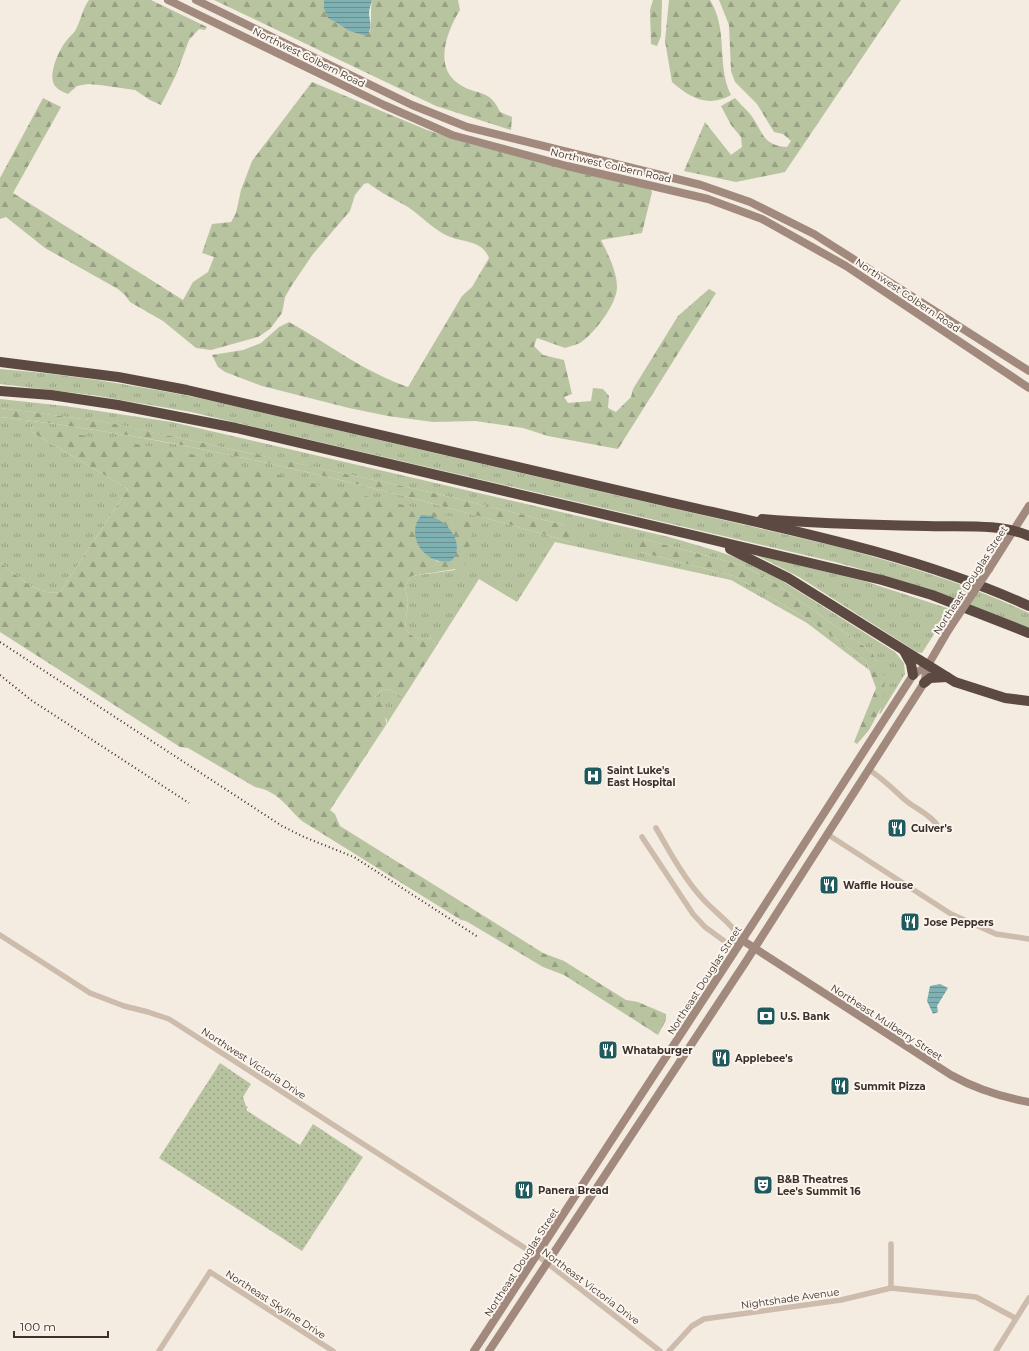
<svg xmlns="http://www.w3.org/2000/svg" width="1029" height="1351" font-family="Montserrat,sans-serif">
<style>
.grass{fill:url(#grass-tufts)}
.forest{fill:url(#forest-firs);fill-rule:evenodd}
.park{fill:url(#park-dots)}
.water{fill:url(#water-rules)}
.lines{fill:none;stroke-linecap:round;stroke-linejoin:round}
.street{stroke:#cdbbac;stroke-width:5.5}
.secondary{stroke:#a18a7d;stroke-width:8}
.highway{stroke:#5c4a42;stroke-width:10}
.rail{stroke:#3b302b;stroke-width:2;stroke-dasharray:1 3;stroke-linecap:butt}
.secondary-bridge{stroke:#a18a7d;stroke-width:8}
.labels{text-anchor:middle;stroke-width:4;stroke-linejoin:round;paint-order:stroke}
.street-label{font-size:10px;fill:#3b302b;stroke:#fbf5ee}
.poi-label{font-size:10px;font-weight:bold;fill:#3b302b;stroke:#fbf5ee;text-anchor:start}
</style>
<defs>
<pattern id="grass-tufts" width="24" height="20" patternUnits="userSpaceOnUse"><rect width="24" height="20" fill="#b8c4a0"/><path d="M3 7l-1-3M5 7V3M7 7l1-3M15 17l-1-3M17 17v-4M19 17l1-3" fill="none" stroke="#97a083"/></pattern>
<pattern id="forest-firs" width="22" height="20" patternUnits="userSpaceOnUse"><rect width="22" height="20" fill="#b8c4a0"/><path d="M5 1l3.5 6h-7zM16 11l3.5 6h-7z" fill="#97a083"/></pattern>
<pattern id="park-dots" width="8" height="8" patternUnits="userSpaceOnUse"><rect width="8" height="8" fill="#b8c4a0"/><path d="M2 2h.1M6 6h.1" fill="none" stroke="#97a083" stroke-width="1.8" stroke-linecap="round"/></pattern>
<pattern id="water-rules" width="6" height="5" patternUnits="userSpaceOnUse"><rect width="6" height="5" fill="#7fb0b2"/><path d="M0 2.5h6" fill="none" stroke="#699091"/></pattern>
</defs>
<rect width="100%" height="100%" fill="#f4ebe1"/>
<g class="grass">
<path d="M0,369C67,374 133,385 199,398L839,547C904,565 968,584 1029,613V630L875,573L835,562L191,412L92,395L0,384Z"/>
<path d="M0,399L65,406L172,422L669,537L717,551L746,561L768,572L895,652L904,663L905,674L881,713L879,714C887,694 882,670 872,652L772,581L742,565L643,539L640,552L734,576L811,621L866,661L869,670L807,623L731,580L555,542L517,602L479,579L437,645L431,638C419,641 413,638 405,629L408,602L405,586L411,576L455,570L473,522L31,427L32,432L128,489L60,592C39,597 17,575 0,563V417C193,439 383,488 570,542L564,525L434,493L105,422L0,408Z"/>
<polygon points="756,555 864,581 950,609 922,653 917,652 799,577"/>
<polygon points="388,689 404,697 386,725 387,720 375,697 380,691"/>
</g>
<g class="forest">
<path d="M89,0H151L207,27L205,30L199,29L189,40L176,75L161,105L150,100L135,90L100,85L88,84L77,86L68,94C64,92 60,91 57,88C45,79 59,49 67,40C69,37 73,34 75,31C81,21 82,9 89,0Z"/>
<path d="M214,0H324C325,27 348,28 370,32C372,21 370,11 372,0H458L460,10C447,31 433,67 459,84C476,96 490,88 500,112L512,117L511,130L436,106Z"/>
<polygon points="653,0 662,0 661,36 657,46 651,44 650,10"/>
<path d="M669,0H710C729,31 716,65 731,95C708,108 690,98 672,82L665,41Z"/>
<path d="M719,0H901L785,172L736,182L684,171L705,122L731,155L742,147L741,137L731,125L721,106L735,98C740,104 746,109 750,114C764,132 761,145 787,147L791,141L783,134L774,132L757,104L735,82L731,71L729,25Z"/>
<path d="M312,82L427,130L474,145L650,188L652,192L642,233L601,240C608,254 617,272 617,287C617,304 594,334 580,343C576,345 570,346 565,348L537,338L534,346L543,355L564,360L572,394L564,397L568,403L591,401L593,388L603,389L609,396L608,408L616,412L631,397L633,389L678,316L709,289L716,293L618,449L548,436L523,428L475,421L433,422L388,416L349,408L262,386L225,372L218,367L212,355L243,350L261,343L279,327L289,322C329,344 364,372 408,387L462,296L472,287L489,258C483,242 467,242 453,238C436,233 422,216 408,207C394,199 381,193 368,183L364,184L355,195L350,211L313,254L292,285L285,297L282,313L270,329L258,337L211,350L196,348L163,321L130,302L125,295L118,289L45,248L6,217L0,219V178L43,98L61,107L13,193L183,300L193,282L208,272L214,257L202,253L212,224L231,222L236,213L241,190L252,161Z"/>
<path d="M0,408L106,422L434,493L564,525L575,533L570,542C383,488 194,439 0,417Z"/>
<path d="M30,427L174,450L474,522L466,564L462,568L411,576L405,586L408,602L405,629C413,638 419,641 431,638L437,645L404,697L388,689L380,691L375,697L385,707L386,725L330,810L335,814L340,826L543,953L564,961L626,1000L638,1002L666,1014V1020L658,1035L564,975L543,967L466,921L461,920L302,821C286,806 278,791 255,787L188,748L180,747L0,632V563C17,575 39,597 60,592L128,489L32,432ZM421,515H427L439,562C414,548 419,545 418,519Z"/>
<polygon points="643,539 742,565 772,581 872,652 885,678 883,704 869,730 857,744 854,742 876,688 866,661 811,621 734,576 640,552 633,542"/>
</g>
<polygon class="park" points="220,1063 251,1084 243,1097 246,1106 248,1107 246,1110 300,1145 313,1124 363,1157 302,1251 159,1158"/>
<g class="water">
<path d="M324,0H372C371,4 369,9 369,14C370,23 373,29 366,36L350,31L328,18L324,9Z"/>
<path d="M421,515C442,513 469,543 451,561C426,566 404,537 421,515Z"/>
<polygon points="940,984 948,988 937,1006 938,1012 933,1014 927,1001 930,986"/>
</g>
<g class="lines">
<g class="street">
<path d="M868,769C882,778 892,788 904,799C915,809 929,813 938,826"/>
<polyline points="827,834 951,914 996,934 1029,939"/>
<path d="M642,837L693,914L705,927L727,943L742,940C732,923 715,913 702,898C683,877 670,852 656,828"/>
<polyline points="0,935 90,993 124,1006 148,1012 169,1019 542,1259 660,1351"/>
<polyline points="891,1288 891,1244"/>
<polyline points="159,1351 210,1272 333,1351"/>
<polyline points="669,1351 692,1326 704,1319 841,1300 891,1288 976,1297 1015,1318"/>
<polyline points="996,1351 1029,1298"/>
</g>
<g class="secondary">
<polyline points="168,0 384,105 452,135 567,166 708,199 762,219 846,266 1029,388"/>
<polyline points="196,0 412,105 467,127 701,185 750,202 814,234 1029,371"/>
<polyline points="989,569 1029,506"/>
<path d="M742,940L951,1075C976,1089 1001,1097 1029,1102"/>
<polyline points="474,1351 750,928 913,675 928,665"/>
<polyline points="489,1351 745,963 924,683 928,665 949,629"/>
</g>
<g class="highway">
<path d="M0,362L118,377L187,390C346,427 505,464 664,501C786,529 915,554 1029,606"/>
<polyline points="0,391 51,395 118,405 236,428 688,534 882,580 932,595 1029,633"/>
<path d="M762,519C817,524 872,525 927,526C958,527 1001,523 1029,536"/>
<polyline points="730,549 788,578 955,682 1005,698 1029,701"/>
<polyline points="904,651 911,664 913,675"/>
<polyline points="924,683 930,678 947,677"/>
</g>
<g class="rail">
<polyline points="0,642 282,826 304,837 354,857 478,937"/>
<polyline points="0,675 31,700 189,803"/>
</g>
<polyline class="secondary-bridge" points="949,629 989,569"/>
</g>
<defs>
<symbol id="hospital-square" viewBox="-11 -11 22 22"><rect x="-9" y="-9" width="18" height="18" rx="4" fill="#1f5a5e" stroke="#fbf5ee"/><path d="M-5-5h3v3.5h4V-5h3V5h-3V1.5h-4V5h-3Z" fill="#fff"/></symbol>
<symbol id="restaurant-square" viewBox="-11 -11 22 22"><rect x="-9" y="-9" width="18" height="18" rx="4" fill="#1f5a5e" stroke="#fbf5ee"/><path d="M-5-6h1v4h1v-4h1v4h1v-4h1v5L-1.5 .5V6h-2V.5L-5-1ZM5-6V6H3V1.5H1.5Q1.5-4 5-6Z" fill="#fff"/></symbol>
<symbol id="bank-square" viewBox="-11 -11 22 22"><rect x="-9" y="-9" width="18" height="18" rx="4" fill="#1f5a5e" stroke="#fbf5ee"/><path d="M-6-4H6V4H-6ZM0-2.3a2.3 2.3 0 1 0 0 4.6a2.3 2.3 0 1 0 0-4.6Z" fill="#fff"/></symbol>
<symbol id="theatre-square" viewBox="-11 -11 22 22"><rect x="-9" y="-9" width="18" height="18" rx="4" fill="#1f5a5e" stroke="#fbf5ee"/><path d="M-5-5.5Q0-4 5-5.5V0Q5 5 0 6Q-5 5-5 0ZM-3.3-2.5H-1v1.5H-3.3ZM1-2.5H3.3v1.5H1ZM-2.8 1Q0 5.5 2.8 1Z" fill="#fff"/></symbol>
</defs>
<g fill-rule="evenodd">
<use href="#hospital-square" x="582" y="765" width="22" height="22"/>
<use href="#restaurant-square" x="886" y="817" width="22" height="22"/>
<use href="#restaurant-square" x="818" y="874" width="22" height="22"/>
<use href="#restaurant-square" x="899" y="911" width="22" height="22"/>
<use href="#bank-square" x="755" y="1005" width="22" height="22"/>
<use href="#restaurant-square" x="597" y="1039" width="22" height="22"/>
<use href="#restaurant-square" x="710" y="1047" width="22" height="22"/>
<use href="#restaurant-square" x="829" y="1075" width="22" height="22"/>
<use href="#theatre-square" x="752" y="1174" width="22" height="22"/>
<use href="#restaurant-square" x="513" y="1179" width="22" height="22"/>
</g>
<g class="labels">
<g class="street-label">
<text transform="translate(309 57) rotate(26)" y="4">Northwest Colbern Road</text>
<text transform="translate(611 165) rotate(13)" y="4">Northwest Colbern Road</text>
<text transform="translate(908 295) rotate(34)" y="4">Northwest Colbern Road</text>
<text transform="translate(970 580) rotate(-57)" y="4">Northeast Douglas Street</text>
<text transform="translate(704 980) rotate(-57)" y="4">Northeast Douglas Street</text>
<text transform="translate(887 1022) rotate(33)" y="4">Northeast Mulberry Street</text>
<text transform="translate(254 1063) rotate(33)" y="4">Northwest Victoria Drive</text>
<text transform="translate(521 1262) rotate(-57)" y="4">Northeast Douglas Street</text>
<text transform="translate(591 1286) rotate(37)" y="4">Northeast Victoria Drive</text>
<text transform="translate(790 1298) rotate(-8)" y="4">Nightshade Avenue</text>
<text transform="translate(276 1304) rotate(33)" y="4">Northeast Skyline Drive</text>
</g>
<g class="poi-label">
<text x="607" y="774">Saint Luke's<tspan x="607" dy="12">East Hospital</tspan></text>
<text x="911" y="832">Culver's</text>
<text x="843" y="889">Waffle House</text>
<text x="924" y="926">Jose Peppers</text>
<text x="780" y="1020">U.S. Bank</text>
<text x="622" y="1054">Whataburger</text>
<text x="735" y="1062">Applebee's</text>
<text x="854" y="1090">Summit Pizza</text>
<text x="777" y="1183">B&amp;B Theatres<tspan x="777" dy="12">Lee's Summit 16</tspan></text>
<text x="538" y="1194">Panera Bread</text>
</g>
</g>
<path d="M14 1331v6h94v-6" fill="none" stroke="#3b302b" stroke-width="2"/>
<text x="20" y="1331" font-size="12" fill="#3b302b" stroke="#fbf5ee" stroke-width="3" paint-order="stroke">100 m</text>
</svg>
